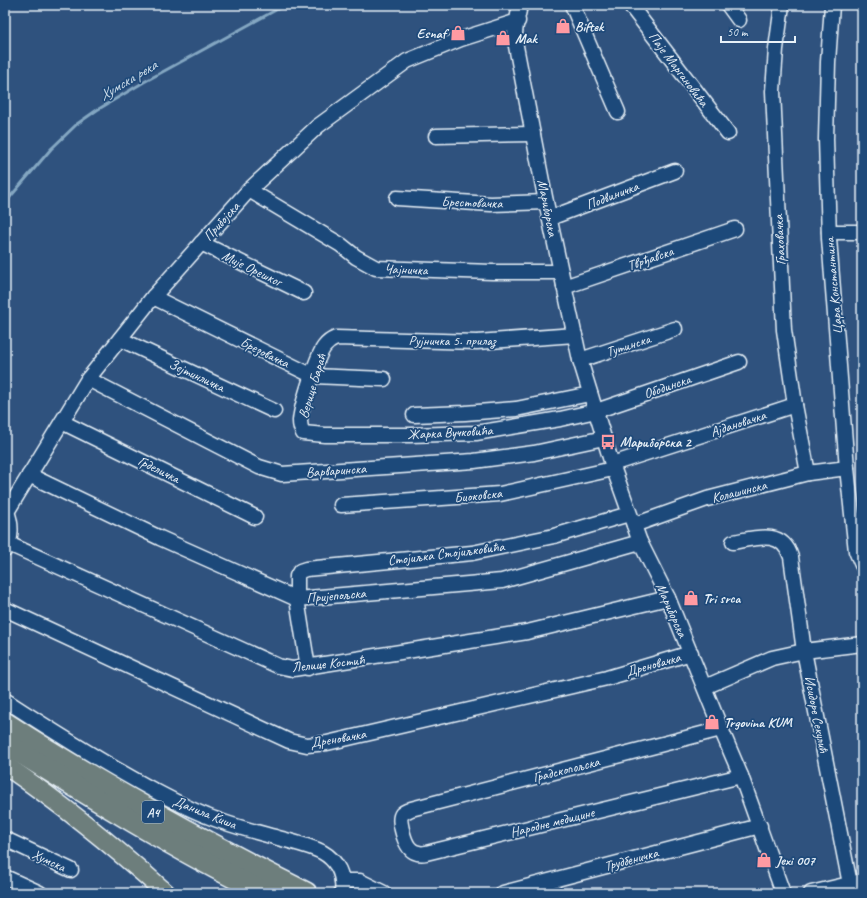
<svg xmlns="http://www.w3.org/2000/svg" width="867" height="898" font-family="Caveat,sans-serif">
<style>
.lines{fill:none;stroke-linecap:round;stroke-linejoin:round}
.stream{stroke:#84a7c2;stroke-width:3}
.minor-casing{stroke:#e8f1f8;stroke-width:17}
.major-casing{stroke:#e8f1f8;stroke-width:21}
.highway-casing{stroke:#e8f1f8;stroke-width:24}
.minor{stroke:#1f4a7a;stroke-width:14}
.major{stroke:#6d7e7c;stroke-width:18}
.highway{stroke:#6d7e7c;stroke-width:21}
.labels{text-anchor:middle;stroke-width:3.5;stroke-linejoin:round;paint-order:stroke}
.shield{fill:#1f4a7a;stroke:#acbfd2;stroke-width:1}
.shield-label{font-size:13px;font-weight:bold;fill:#e8f1f8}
.poi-label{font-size:14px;font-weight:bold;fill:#e8f1f8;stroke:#1f4a7a;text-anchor:start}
.street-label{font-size:14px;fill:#e8f1f8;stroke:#1f4a7a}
.water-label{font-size:15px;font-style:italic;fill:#cfdeea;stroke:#1f4a7a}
</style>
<rect width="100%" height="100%" fill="#2f527e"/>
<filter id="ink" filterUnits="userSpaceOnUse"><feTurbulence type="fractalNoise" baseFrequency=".025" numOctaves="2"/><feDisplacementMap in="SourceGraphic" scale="8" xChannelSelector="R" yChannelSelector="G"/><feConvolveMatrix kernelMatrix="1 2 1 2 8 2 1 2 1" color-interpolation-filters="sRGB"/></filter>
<g filter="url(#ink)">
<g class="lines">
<polyline class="stream" points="5,203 51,149 77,124 97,110 144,82 285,5"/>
<defs>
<g id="minor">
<path d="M520,5C518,17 514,28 515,41L546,202L580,360L612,464L640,542L668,598L721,729L741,776L783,893"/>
<polyline points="572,5 618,112"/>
<polyline points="630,5 728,133"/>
<polyline points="728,5 739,20"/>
<polyline points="782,5 776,49 773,91 784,330 795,405 808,473"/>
<polyline points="832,5 828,62 826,139 829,238 847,468 856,551 862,565"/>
<polyline points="436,136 533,134"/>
<polyline points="249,190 341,245 356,257 376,268 492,272 561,272"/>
<polyline points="397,198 491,204 546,202"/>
<polyline points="550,218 675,171"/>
<polyline points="829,232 862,232"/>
<polyline points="201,243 304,293"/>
<polyline points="564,287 735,229"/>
<polyline points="153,297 313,376 384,379"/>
<path d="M575,335L477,342L336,338C331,340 327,343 324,347C316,358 301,407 300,421C300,425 301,429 303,433L325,435H410L476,433L560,419L596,411L739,362"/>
<polyline points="120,339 274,411"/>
<polyline points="580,360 675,329"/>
<polyline points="88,379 259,467 282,474 474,461 534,453 604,438"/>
<polyline points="414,415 465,413 516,409 590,394"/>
<polyline points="62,422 255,517"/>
<polyline points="612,464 795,405"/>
<polyline points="29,475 160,538 297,599 502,581 640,542"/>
<polyline points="341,505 500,494 613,469"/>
<polyline points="5,515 88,379 153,297 249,190 318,126 407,61 461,39 518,21"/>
<polyline points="634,525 707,499 808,473 847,468"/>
<path d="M733,542C756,538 782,529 791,557L804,651L850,884"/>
<polyline points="9,544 278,666 293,669 527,632 668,598"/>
<path d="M5,550C12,539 12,524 7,512"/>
<polyline points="5,609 289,741 307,745 327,743 607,678 691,653"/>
<polyline points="308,668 297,599 297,576 300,571 306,569 472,553 554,536 629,514"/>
<polyline points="705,687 772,658 804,651 862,644"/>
<path d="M5,700C54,732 103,763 155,791C172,800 189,809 207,816C231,826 257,832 282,839C296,843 310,846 322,852C338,861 344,876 342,893"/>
<path d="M721,729L411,809C408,811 405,811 402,814C399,818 401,825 402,830C405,843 410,856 426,853L741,776"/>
<polyline points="5,839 71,870"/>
<polyline points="5,877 40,893"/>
<polyline points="342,881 360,881 384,893"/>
<polyline points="503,893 760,826"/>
<polyline points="811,893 862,881"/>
</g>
<path id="major" d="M5,765C62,804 115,847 166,893"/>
<g id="highway">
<path d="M5,723C102,786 203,841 306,893"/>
<path d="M5,743C90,796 175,849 265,893"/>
</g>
</defs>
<use href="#minor" class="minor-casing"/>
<use href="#major" class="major-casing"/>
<use href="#highway" class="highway-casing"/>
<use href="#minor" class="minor"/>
<use href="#major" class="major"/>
<use href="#highway" class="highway"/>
</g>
</g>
<defs>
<symbol id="shop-bare" viewBox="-9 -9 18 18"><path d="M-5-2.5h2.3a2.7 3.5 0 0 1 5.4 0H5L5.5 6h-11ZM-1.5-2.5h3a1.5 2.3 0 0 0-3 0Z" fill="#ff9aa2" stroke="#1f4a7a" stroke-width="2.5" paint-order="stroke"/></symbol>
<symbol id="bus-bare" viewBox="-9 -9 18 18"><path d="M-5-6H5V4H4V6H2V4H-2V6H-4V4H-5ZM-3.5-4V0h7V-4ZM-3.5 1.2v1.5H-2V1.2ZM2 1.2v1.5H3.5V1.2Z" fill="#ff9aa2" stroke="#1f4a7a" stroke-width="2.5" paint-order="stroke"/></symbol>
</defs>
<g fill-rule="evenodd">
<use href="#shop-bare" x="552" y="15" width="22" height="22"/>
<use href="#shop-bare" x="447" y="22" width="22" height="22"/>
<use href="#shop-bare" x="492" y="27" width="22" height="22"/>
<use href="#bus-bare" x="597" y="431" width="22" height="22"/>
<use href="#shop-bare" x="680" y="587" width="22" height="22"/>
<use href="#shop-bare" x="701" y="711" width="22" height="22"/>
<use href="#shop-bare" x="753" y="849" width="22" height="22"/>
</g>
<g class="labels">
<rect class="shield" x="142" y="801" width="22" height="22" rx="3"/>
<g class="shield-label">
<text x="153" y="817">A4</text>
</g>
<g class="poi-label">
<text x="575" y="31">Biftek</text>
<text x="446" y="38" text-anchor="end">Esnaf</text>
<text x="515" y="43">Mak</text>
<text x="620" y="447">Мариборска 2</text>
<text x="703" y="603">Tri srca</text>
<text x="724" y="727">Trgovina KUM</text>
<text x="776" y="865">Jexi 007</text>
</g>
<g class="street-label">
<text transform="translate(679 69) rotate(53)" y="5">Паје Маргановића</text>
<text transform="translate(612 195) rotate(-21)" y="5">Подвиничка</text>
<text transform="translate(472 202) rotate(2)" y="5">Брестовачка</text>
<text transform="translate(548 208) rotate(79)" y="5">Мариборска</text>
<text transform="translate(221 221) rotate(-48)" y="5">Прибојска</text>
<text transform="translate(779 240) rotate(-93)" y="5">Граховачка</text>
<text transform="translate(650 258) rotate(-19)" y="5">Тврђавска</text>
<text transform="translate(252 268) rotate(26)" y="5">Мије Орешког</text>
<text transform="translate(406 269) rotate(2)" y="5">Чајничка</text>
<text transform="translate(833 286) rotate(-95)" y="5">Цара Константина</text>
<text x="452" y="345">Рујничка 5. прилаз</text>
<text transform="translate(628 345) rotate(-18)" y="5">Тутинска</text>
<text transform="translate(265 352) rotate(26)" y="5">Брезовачка</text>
<text transform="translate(197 375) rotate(25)" y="5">Зејтинличка</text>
<text transform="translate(312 386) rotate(-73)" y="5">Верице Бараћ</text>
<text transform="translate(667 386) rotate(-19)" y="5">Ободинска</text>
<text transform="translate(738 423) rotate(-18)" y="5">Ајдановачка</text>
<text transform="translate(450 432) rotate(-3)" y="5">Жарка Вучковића</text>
<text transform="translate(159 469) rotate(26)" y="5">Грделичка</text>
<text transform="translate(336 470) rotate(-4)" y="5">Варваринска</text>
<text transform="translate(739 491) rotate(-14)" y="5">Колашинска</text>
<text transform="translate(478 495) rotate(-6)" y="5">Биоковска</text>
<text transform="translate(446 553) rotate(-7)" y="5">Стојиљка Стојиљковића</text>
<text transform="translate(336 595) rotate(-5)" y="5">Пријепољска</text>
<text transform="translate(672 610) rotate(66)" y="5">Мариборска</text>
<text transform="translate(328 663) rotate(-6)" y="5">Лелице Костић</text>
<text transform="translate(653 664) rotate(-16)" y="5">Дреновачка</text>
<text transform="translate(817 714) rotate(79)" y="5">Исидоре Секулић</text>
<text transform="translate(338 738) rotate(-10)" y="5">Дреновачка</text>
<text transform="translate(566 769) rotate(-14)" y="5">Градскопољска</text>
<text transform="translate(205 812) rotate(22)" y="5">Данила Киша</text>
<text transform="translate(552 822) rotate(-14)" y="5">Народне медицине</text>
<text transform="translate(631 859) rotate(-15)" y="5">Трудбеничка</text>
<text transform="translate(49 860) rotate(25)" y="5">Хумска</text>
</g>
<g class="water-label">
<text transform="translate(128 80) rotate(-31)" y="5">Хумска река</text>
</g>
</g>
<rect width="867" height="898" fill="none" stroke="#1f4a7a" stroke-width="20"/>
<rect x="10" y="10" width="847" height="878" fill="none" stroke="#e8f1f8" stroke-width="1.5" filter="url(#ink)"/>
<path d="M721 36v6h74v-6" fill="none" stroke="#e8f1f8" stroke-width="2"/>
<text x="727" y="36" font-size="12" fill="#e8f1f8" stroke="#1f4a7a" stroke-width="3" paint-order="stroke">50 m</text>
</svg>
